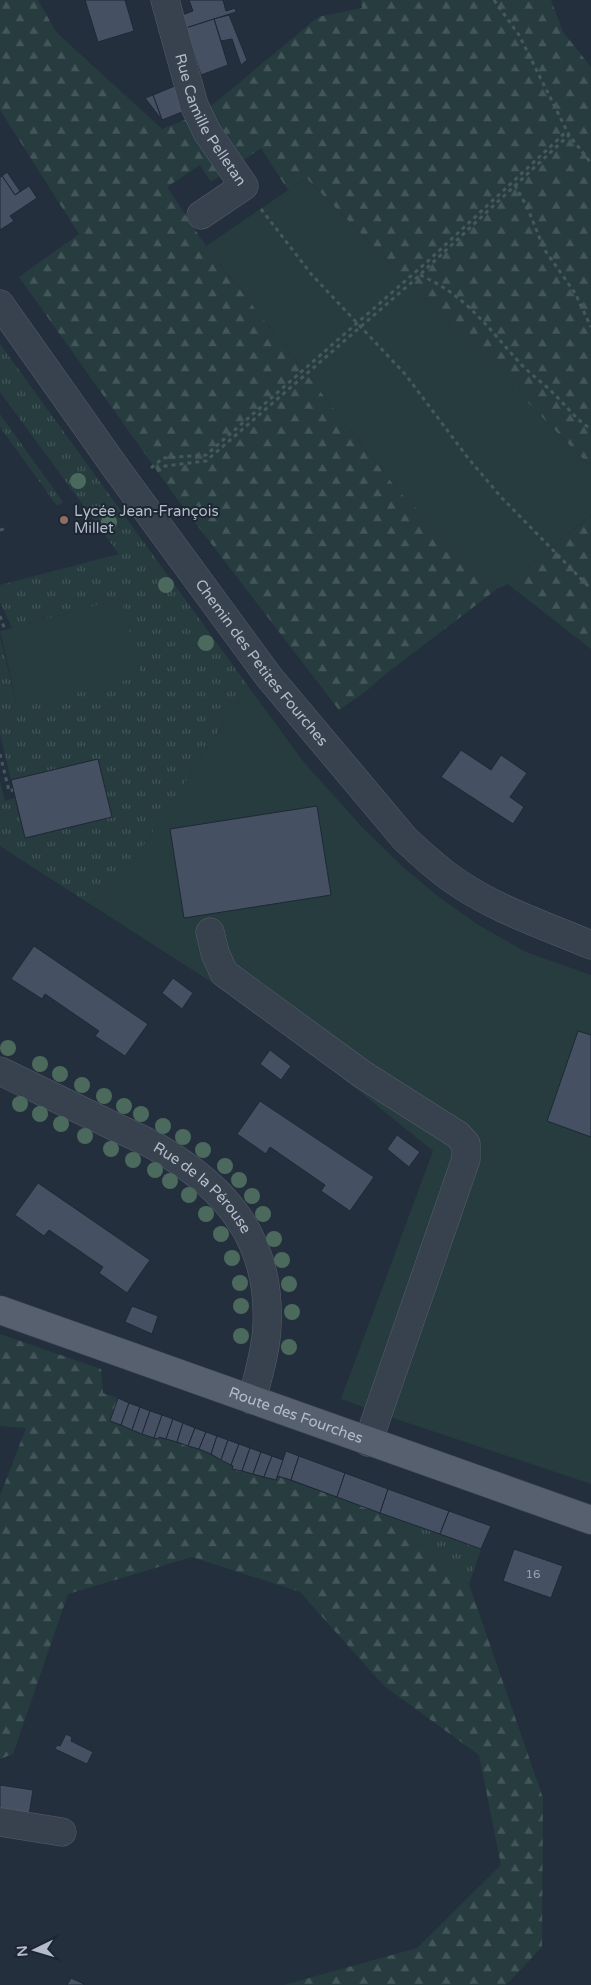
<svg xmlns="http://www.w3.org/2000/svg" width="591" height="1985" font-family="'Varela Round',sans-serif">
<style>
.grass{fill:url(#grass-tufts)}
.forest{fill:url(#forest-firs)}
.garden{fill:#263c3f}
.building{fill:#455162;stroke:#1f2835}
.lines{fill:none;stroke-linecap:round;stroke-linejoin:round}
.minor-casing{stroke:#565f6c;stroke-width:29}
.major-casing{stroke:#414a57;stroke-width:29}
.path{stroke:#44595c;stroke-width:3;stroke-dasharray:4 4;stroke-linecap:butt}
.minor{stroke:#38414e;stroke-width:28}
.major{stroke:#56606e;stroke-width:28}
.tree{fill:#4b6a5d}
.education-dot{fill:#8d6e63;stroke:#1d2633;stroke-width:2}
.labels{text-anchor:middle;stroke-width:4;stroke-linejoin:round;paint-order:stroke}
.number-label{font-size:12px;fill:#98a1af}
.street-label{font-size:15px;fill:#b4bcc9;stroke:#1d2633}
.poi-label{font-size:15px;fill:#b4bcc9;stroke:#1d2633;text-anchor:start}
</style>
<defs>
<pattern id="grass-tufts" width="24" height="20" patternUnits="userSpaceOnUse" patternTransform="scale(1.25)"><rect width="24" height="20" fill="#263c3f"/><path d="M3 7l-1-3M5 7V3M7 7l1-3M15 17l-1-3M17 17v-4M19 17l1-3" fill="none" stroke="#435659"/></pattern>
<pattern id="forest-firs" width="22" height="20" patternUnits="userSpaceOnUse" patternTransform="scale(1.25)"><rect width="22" height="20" fill="#263c3f"/><path d="M5 1l3.5 6h-7zM16 11l3.5 6h-7z" fill="#435659"/></pattern>
</defs>
<rect width="100%" height="100%" fill="#242f3e"/>
<g class="grass">
<polygon points="0,344 248,686 129,868 90,904 0,846 0,781 5,801 15,798 25,838 112,817 98,759 11,780 0,734 0,637 18,708 121,599 12,628 0,602 0,585 119,554 0,392"/>
<polygon points="0,414 63,502 57,506 0,427"/>
<polygon points="380,1513 481,1549 469,1584"/>
</g>
<g class="forest">
<polygon points="0,0 38,0 56,32 162,129 190,118 216,102 318,17 362,8 361,0 551,0 563,32 591,67 591,467 306,178 288,190 261,148 211,182 200,165 167,187 206,246 397,489 497,589 387,673 365,692 339,710 180,503 19,277 79,234 0,110"/>
<polygon points="591,515 591,649 508,584"/>
<polygon points="0,1334 101,1369 103,1393 118,1398 110,1421 157,1439 159,1437 201,1450 233,1466 233,1469 275,1480 277,1476 380,1513 469,1584 543,1798 542,1947 510,1981 505,1985 284,1985 417,1948 501,1865 479,1755 384,1686 300,1592 192,1557 68,1594 13,1754 0,1759 0,1496 26,1428 0,1426"/>
</g>
<g class="garden">
<polygon points="306,178 591,467 591,515 508,584 497,589 397,489 206,246"/>
<polygon points="121,599 141,676 18,708 0,631"/>
<polygon points="248,686 303,761 361,826 403,867 439,897 477,924 526,952 591,975 591,1484 393,1418 341,1399 433,1151 275,1023 90,904 129,868"/>
</g>
<g class="building">
<polygon points="85,0 125,0 134,31 98,42"/>
<polygon points="189,0 223,0 226,11 235,8 236,12 186,28 182,15 193,11"/>
<polygon points="229,15 247,60 241,65 232,39 221,41 214,19"/>
<polygon points="214,19 228,65 201,75 186,28"/>
<polygon points="177,85 187,110 162,120 153,95"/>
<polygon points="153,95 162,120 145,98"/>
<polygon points="7,172 20,191 15,195 2,176"/>
<polygon points="2,176 15,195 29,186 37,198 10,216 14,221 0,230 0,177"/>
<polygon points="461,750 491,770 501,755 527,773 510,797 524,807 513,824 441,777"/>
<polygon points="98,759 112,817 25,838 11,780"/>
<polygon points="317,806 331,895 184,918 170,829"/>
<polygon points="34,946 148,1024 125,1056 95,1036 99,1031 45,994 42,999 11,979"/>
<polygon points="173,978 193,993 182,1009 162,993"/>
<polygon points="578,1031 591,1035 591,1137 547,1121"/>
<polygon points="270,1050 291,1066 281,1080 260,1064"/>
<polygon points="260,1101 374,1177 350,1211 321,1191 325,1185 270,1147 266,1154 237,1134"/>
<polygon points="397,1135 420,1152 409,1167 387,1149"/>
<polygon points="38,1183 150,1260 127,1293 99,1273 103,1267 49,1230 44,1236 15,1215"/>
<polygon points="132,1306 158,1316 152,1334 125,1322"/>
<polygon points="118,1398 129,1403 121,1425 110,1421"/>
<polygon points="129,1403 140,1407 132,1430 121,1425"/>
<polygon points="140,1407 150,1411 142,1434 132,1430"/>
<polygon points="150,1411 162,1415 154,1438 142,1434"/>
<polygon points="162,1415 173,1419 166,1439 159,1437 158,1439 154,1438"/>
<polygon points="173,1419 183,1423 177,1442 166,1439"/>
<polygon points="183,1423 195,1428 188,1446 177,1442"/>
<polygon points="195,1428 206,1432 199,1449 188,1446"/>
<polygon points="206,1432 217,1436 211,1454 199,1449"/>
<polygon points="217,1436 228,1440 221,1460 211,1454"/>
<polygon points="228,1440 239,1444 231,1465 221,1460"/>
<polygon points="239,1444 250,1448 242,1471 232,1469 233,1466 231,1465"/>
<polygon points="250,1448 261,1452 253,1474 242,1471"/>
<polygon points="286,1451 299,1456 291,1480 277,1476"/>
<polygon points="261,1452 272,1456 264,1477 253,1474"/>
<polygon points="272,1456 283,1460 276,1480 264,1477"/>
<polygon points="299,1456 345,1473 337,1497 291,1480"/>
<polygon points="345,1473 388,1489 380,1513 337,1497"/>
<polygon points="388,1489 449,1511 440,1534 380,1513"/>
<polygon points="449,1511 491,1526 481,1549 440,1534"/>
<polygon points="514,1549 563,1566 551,1598 503,1581"/>
<polygon points="66,1734 72,1737 71,1741 93,1752 87,1764 55,1749 57,1745 60,1746"/>
<polygon points="0,1785 33,1790 29,1815 0,1810"/>
<polygon points="71,1978 84,1984 84,1985 67,1985"/>
</g>
<g class="lines">
<defs>
<g id="minor">
<path id="s1" d="M165,0L194,105L207,132L244,186L201,215"/>
<path id="s2" d="M0,304L118,471L269,677L405,839C420,853 435,867 452,879C494,909 544,925 591,945"/>
<polyline points="210,932 215,953 224,973 362,1074 458,1135 466,1144 466,1159 368,1442"/>
<path id="s3" d="M0,1071C35,1088 70,1105 105,1122C123,1131 143,1139 160,1149C229,1190 271,1242 267,1326C266,1351 258,1376 252,1400"/>
<polyline points="0,1822 62,1832"/>
</g>
<g id="major">
<path id="s4" d="M0,1310L591,1520"/>
</g>
</defs>
<use href="#minor" class="minor-casing"/>
<use href="#major" class="major-casing"/>
<g class="path">
<polyline points="494,0 519,35 569,135 591,163"/>
<polyline points="515,185 528,209 544,249 575,293 591,327"/>
<polyline points="261,209 312,275 405,374 468,458 501,497 591,589"/>
<path d="M420,275C467,296 487,327 520,363C530,374 542,382 552,392C565,404 576,420 591,429"/>
<polyline points="151,468 163,458 206,455 428,261 567,131"/>
<polyline points="157,471 165,466 206,461 411,283 569,135"/>
<polyline points="0,530 7,528"/>
<polyline points="0,616 5,630"/>
<polyline points="0,754 9,791 13,790"/>
</g>
<use href="#minor" class="minor"/>
<use href="#major" class="major"/>
</g>
<g class="tree">
<circle cx="78" cy="481" r="8"/>
<circle cx="109" cy="522" r="8"/>
<circle cx="166" cy="585" r="8"/>
<circle cx="206" cy="643" r="8"/>
<circle cx="8" cy="1048" r="8"/>
<circle cx="40" cy="1064" r="8"/>
<circle cx="60" cy="1074" r="8"/>
<circle cx="82" cy="1085" r="8"/>
<circle cx="104" cy="1096" r="8"/>
<circle cx="20" cy="1104" r="8"/>
<circle cx="124" cy="1106" r="8"/>
<circle cx="40" cy="1114" r="8"/>
<circle cx="141" cy="1114" r="8"/>
<circle cx="61" cy="1124" r="8"/>
<circle cx="163" cy="1126" r="8"/>
<circle cx="85" cy="1136" r="8"/>
<circle cx="183" cy="1137" r="8"/>
<circle cx="111" cy="1149" r="8"/>
<circle cx="203" cy="1150" r="8"/>
<circle cx="133" cy="1160" r="8"/>
<circle cx="225" cy="1166" r="8"/>
<circle cx="155" cy="1170" r="8"/>
<circle cx="239" cy="1180" r="8"/>
<circle cx="170" cy="1181" r="8"/>
<circle cx="189" cy="1195" r="8"/>
<circle cx="252" cy="1196" r="8"/>
<circle cx="206" cy="1214" r="8"/>
<circle cx="263" cy="1214" r="8"/>
<circle cx="221" cy="1234" r="8"/>
<circle cx="274" cy="1239" r="8"/>
<circle cx="232" cy="1258" r="8"/>
<circle cx="282" cy="1260" r="8"/>
<circle cx="240" cy="1283" r="8"/>
<circle cx="289" cy="1284" r="8"/>
<circle cx="241" cy="1306" r="8"/>
<circle cx="292" cy="1312" r="8"/>
<circle cx="241" cy="1336" r="8"/>
<circle cx="289" cy="1347" r="8"/>
</g>
<circle class="education-dot" cx="64" cy="520" r="5"/>
<g class="labels">
<g class="number-label">
<text x="533" y="1578">16</text>
</g>
<g class="street-label">
<text dy="5" stroke="none"><textPath href="#s1" startOffset="129">Rue Camille Pelletan</textPath></text>
<text dy="5" stroke="none"><textPath href="#s2" startOffset="444">Chemin des Petites Fourches</textPath></text>
<text dy="5" stroke="none"><textPath href="#s3" startOffset="236">Rue de la Pérouse</textPath></text>
<text dy="5" stroke="none"><textPath href="#s4" startOffset="314">Route des Fourches</textPath></text>
</g>
<g class="poi-label">
<text x="74" y="516">Lycée Jean-François<tspan x="74" dy="17">Millet</tspan></text>
</g>
</g>
<g transform="translate(35 1950) rotate(265)" stroke="#1d2633" stroke-width="4" paint-order="stroke">
<path d="M0-4L9 19L0 12L-9 19Z" fill="#b4bcc9"/>
<text y="-8" font-size="14" font-weight="bold" text-anchor="middle" fill="#b4bcc9">N</text>
</g>
</svg>
